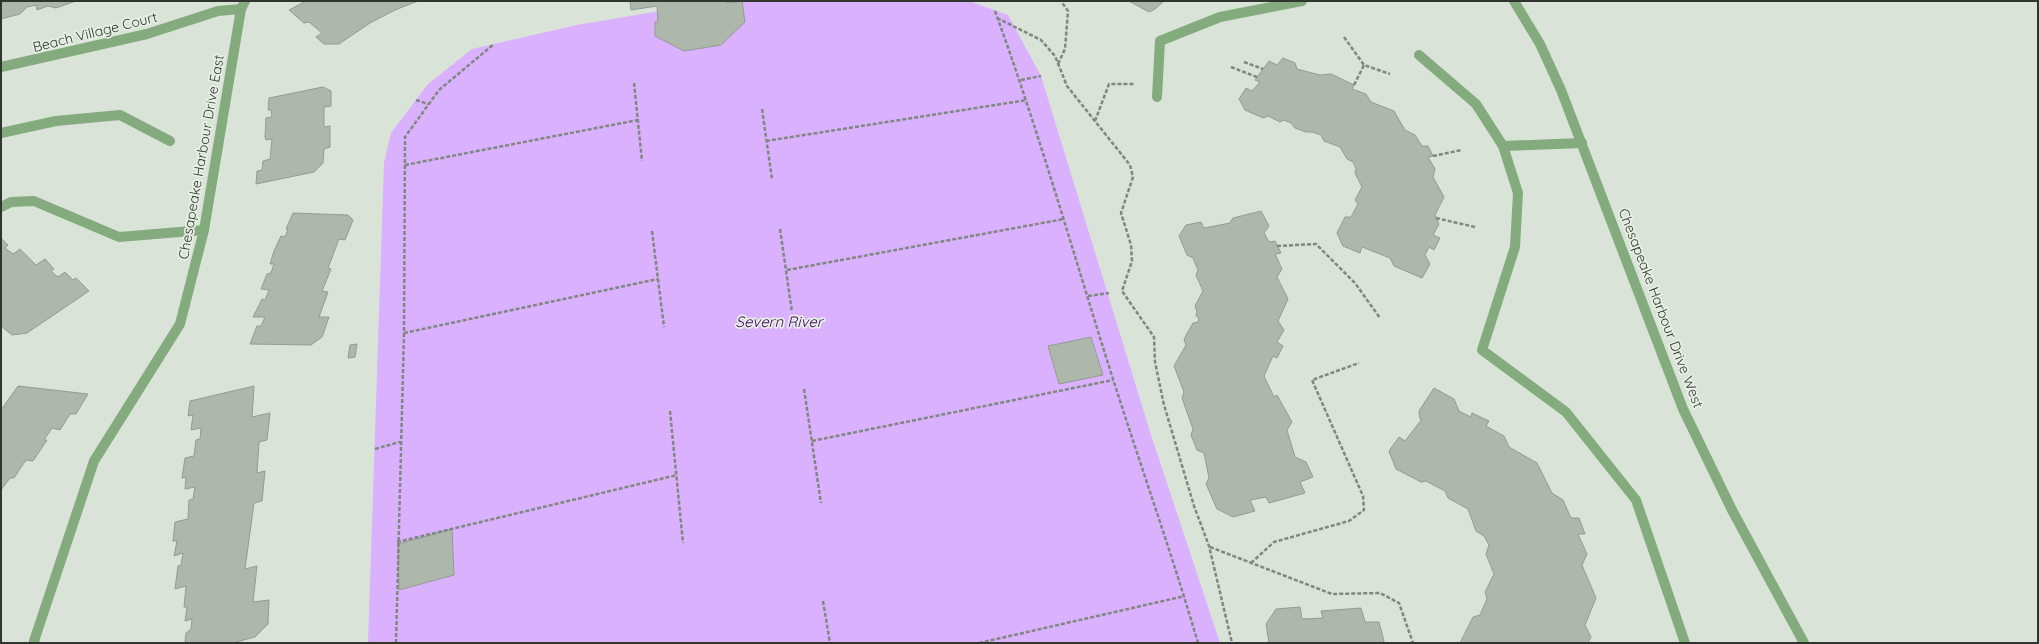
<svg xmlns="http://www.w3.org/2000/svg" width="2039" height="644" font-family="Quicksand,sans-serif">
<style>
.water{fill:#dab1fe}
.building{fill:#adb7ab;stroke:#929c90}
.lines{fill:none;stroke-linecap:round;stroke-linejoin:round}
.path{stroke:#80877f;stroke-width:2.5;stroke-dasharray:4 2;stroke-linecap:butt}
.minor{stroke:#84ab7d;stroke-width:10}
.labels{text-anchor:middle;stroke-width:3.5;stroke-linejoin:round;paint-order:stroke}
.street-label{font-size:14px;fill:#313530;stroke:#e6f1e4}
.water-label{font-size:15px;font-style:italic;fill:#3e025f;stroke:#e6f1e4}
</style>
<rect width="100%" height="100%" fill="#d9e3d7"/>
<polygon class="water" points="719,1 969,1 1008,15 1041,76 1151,435 1220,643 368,643 384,163 391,133 428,84 472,49 577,25"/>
<g class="building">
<polygon points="1,1 76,1 56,8 48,6 37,10 36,5 27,7 20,14 1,19"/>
<polygon points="306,1 418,1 395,10 370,23 339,44 324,44 316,37 322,33 309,22 304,23 289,10"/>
<polygon points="636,1 724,1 728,3 742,1 745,22 721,45 684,51 655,36 655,22 658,22 657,6 631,10 630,2"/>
<polygon points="1129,1 1164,1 1155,9 1149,12"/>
<polygon points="1283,58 1295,63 1297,69 1320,75 1331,74 1354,85 1352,89 1366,94 1371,102 1394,111 1405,130 1415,135 1422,146 1428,146 1433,156 1428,157 1435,169 1433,177 1444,197 1435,215 1439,224 1433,235 1440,238 1434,250 1429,247 1425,255 1430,264 1422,278 1394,266 1390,258 1362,247 1360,253 1343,246 1337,233 1345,217 1351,217 1358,204 1355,200 1362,187 1355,173 1356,169 1353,162 1347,159 1340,147 1324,141 1321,135 1312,132 1306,132 1295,128 1291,123 1284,120 1280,122 1268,116 1263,118 1245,110 1239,99 1246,88 1252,91 1260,82 1255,80 1269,61 1277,65"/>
<polygon points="323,87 331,91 331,106 324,107 324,127 330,126 330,147 324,149 323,163 314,172 256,184 257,171 262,170 263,161 270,159 272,139 266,140 265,137 266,118 272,117 271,110 268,110 269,98"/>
<polygon points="1261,211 1269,226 1264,233 1269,242 1275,241 1281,253 1275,254 1282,269 1277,277 1288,299 1278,321 1284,330 1277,342 1283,346 1277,358 1273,356 1264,376 1274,397 1277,395 1292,422 1287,430 1295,457 1306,462 1313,477 1300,482 1305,493 1269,503 1266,497 1250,500 1255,511 1233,517 1217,509 1206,484 1209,478 1204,453 1197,450 1191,435 1193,429 1182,398 1184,392 1174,366 1186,345 1184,339 1193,323 1198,322 1199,318 1196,316 1197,312 1195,306 1203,291 1196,275 1198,270 1193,258 1187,255 1179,236 1186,225 1201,222 1204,228 1230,223 1233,218"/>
<polygon points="293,213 348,215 353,220 345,240 339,239 328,268 331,269 322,291 328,292 319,317 329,317 322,337 311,345 250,344 257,326 261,326 265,317 253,317 262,299 265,300 269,290 261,289 267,274 271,273 274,264 270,264 274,251 281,236 285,237 288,229 286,229"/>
<polygon points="1,238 8,245 5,248 13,254 20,249 36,265 45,259 54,269 51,271 58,277 65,272 73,280 76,278 89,291 27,333 12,335 1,326"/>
<polygon points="1091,337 1103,375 1059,384 1048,346"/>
<polygon points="357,344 355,357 348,358 350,345"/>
<polygon points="18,386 88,394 76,414 70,414 60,430 52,428 44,440 47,440 33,461 26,460 14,478 10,478 1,490 1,410"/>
<polygon points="254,386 252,417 270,413 267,440 259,442 257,473 265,471 262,501 254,503 245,569 257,566 253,602 269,600 268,624 255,637 232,643 185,643 186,633 191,629 192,619 185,621 187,607 184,607 186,586 175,589 178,566 181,565 183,553 174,556 177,541 173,541 175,522 188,519 189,500 193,499 195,487 185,489 186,477 182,478 185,458 194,456 196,440 200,439 201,428 191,430 193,415 188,416 190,401"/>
<polygon points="1434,388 1454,399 1459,411 1471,417 1472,413 1489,421 1486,426 1504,436 1509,447 1537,463 1552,493 1563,500 1571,518 1579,518 1585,534 1578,534 1587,554 1582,565 1596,598 1585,625 1591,637 1588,643 1460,643 1473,617 1480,615 1487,599 1485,592 1494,574 1486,554 1489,545 1484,536 1476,531 1468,509 1448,498 1445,491 1426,481 1421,482 1396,469 1389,451 1399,437 1405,441 1422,419 1420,419 1419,411"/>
<polygon points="452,529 454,575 399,590 398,544"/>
<polygon points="1300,607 1302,619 1323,618 1321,611 1361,608 1365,622 1379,622 1384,641 1383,643 1269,643 1266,624 1276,609"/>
</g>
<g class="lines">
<g class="path">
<path d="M995,11C1039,132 1074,256 1113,379C1141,467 1172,554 1198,643"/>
<polyline points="997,18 1041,40 1055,56 1067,86 1130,165 1133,177 1121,213 1131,245 1132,261 1122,291 1154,337 1155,362 1164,405 1194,506 1209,546 1232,643"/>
<polyline points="1344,37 1364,65"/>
<polyline points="1244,62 1263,69"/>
<polyline points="1058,64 1065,49 1068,11 1061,1"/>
<polyline points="1231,67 1257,77"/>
<polyline points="1021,80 1041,76"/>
<polyline points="634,83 642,161"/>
<polyline points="1354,85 1364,65 1390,74"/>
<polyline points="416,100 428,104"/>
<polyline points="762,109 772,179"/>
<polyline points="1095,121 1109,84 1135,84"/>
<polyline points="766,141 1027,100"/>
<polyline points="1433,156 1462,150"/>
<polyline points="405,165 638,120"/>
<polyline points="1436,218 1475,227"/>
<polyline points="780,229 792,312"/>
<polyline points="652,231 664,327"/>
<polyline points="1277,246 1316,244 1355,283 1380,318"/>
<polyline points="787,270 1064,219"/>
<polyline points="1088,296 1109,293"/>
<polyline points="404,333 658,279"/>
<polyline points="804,389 821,503"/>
<polyline points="670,411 683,543"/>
<polyline points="812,441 1113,380"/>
<polyline points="375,449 400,442"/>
<polyline points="397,542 677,475"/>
<polyline points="1210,547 1332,594 1380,593 1399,603 1413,643"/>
<polyline points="1251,563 1274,542 1349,521 1364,510 1363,496 1312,380 1359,363"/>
<polyline points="823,601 830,643"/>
<polyline points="396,643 404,333 405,137 439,90 494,44"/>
<polyline points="979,643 1185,596"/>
</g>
<g class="minor">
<polyline points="1514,1 1540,44 1561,90 1683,409 1732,510 1804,643"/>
<polyline points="1419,55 1476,104 1503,146 1518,193 1515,247 1482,350 1566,412 1636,500 1685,643"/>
<polyline points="1,67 147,34 218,11 241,9"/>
<polyline points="1157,97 1160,41 1220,17 1302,1"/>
<polyline points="1,133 56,121 120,115 170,141"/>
<polyline points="1503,146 1582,143"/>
<polyline points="1,207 11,202 34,201 119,237 204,230"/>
<polyline points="35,643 34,641 94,461 180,324 204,230 241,9 245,1"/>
</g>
</g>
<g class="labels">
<g class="street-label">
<text transform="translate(95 32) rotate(-14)" y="5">Beach Village Court</text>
<text transform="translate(201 157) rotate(-80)" y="5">Chesapeake Harbour Drive East</text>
<text transform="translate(1661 308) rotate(69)" y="5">Chesapeake Harbour Drive West</text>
</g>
<g class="water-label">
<text x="779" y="327">Severn River</text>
</g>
</g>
<rect width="2039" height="644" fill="none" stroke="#313530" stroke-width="4"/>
</svg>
